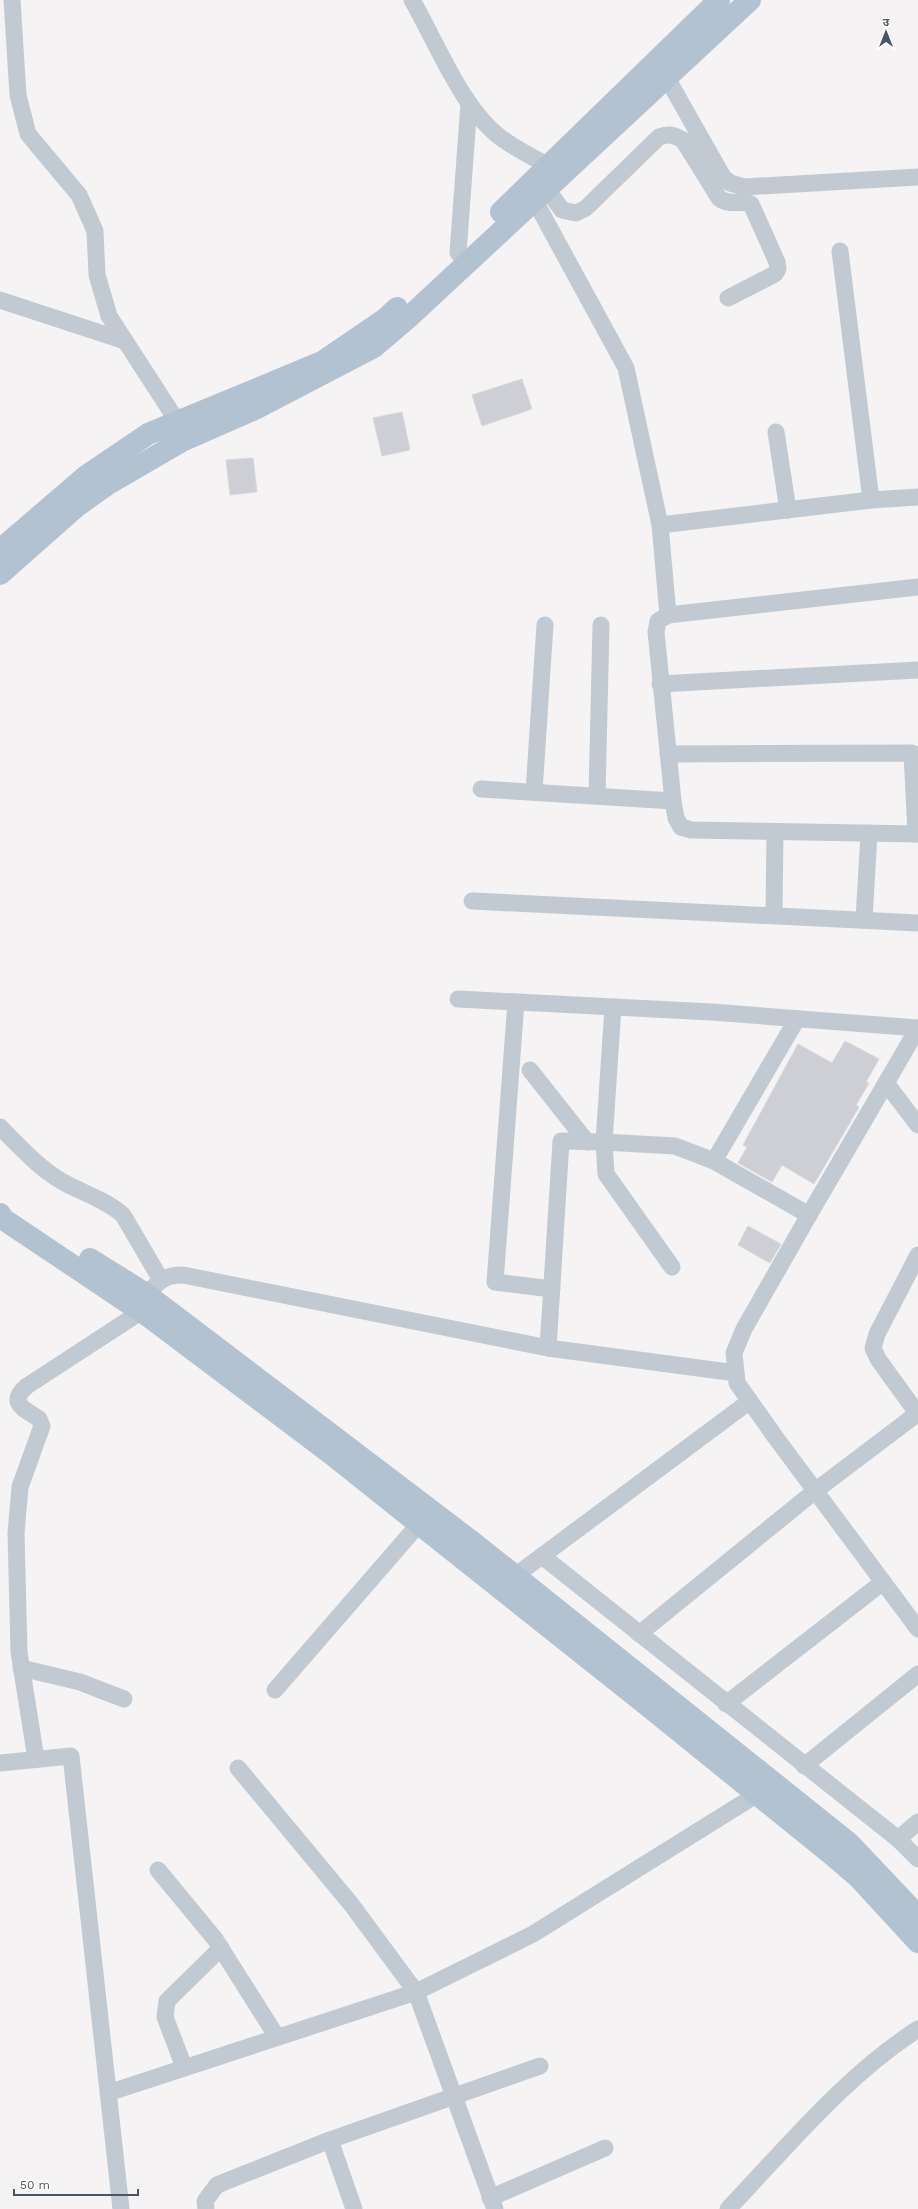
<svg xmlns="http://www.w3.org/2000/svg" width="918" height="2209" font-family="'Work Sans','Noto Sans Devanagari',sans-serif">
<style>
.building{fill:#cdcfd5;stroke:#d7d9de}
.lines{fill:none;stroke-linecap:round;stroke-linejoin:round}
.minor{stroke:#c1cad2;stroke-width:17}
.major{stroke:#b3c2d1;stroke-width:22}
</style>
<rect width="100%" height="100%" fill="#f5f3f3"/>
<g class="building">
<polygon points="522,379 532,409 482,426 472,395"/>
<polygon points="402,412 410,450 382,456 373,418"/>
<polygon points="253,458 257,492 230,495 226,460"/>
<polygon points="845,1041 879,1059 866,1082 869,1083 856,1105 859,1107 814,1184 782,1165 772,1182 738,1163 747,1147 743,1145 798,1044 832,1063"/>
<polygon points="748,1226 781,1244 770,1263 738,1245"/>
</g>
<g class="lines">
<g class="minor">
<polyline points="12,0 18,95 28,134 79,195 95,231 97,275 109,316 177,421"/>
<path d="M412,0C437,43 463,112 504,140C518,150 534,158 549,166"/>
<polyline points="667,78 723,177 730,183 744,187 918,177"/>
<path d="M547,189L562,210L576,213L586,208L659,137C669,133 674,135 683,140L719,198C729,206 740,200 751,204L777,262L778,269L775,274L728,298"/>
<polyline points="535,201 626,368 660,525 668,615 658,621 656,632 673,801"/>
<polyline points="840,251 871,500"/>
<polyline points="458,253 469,104"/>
<polyline points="0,300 125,341"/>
<polyline points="776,432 788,510"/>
<polyline points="660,525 871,500 918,497"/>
<polyline points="668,615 918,587"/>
<polyline points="660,684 918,670"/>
<polyline points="668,754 912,753 916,834"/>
<polyline points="481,789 673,801 676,818 681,827 691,830 918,834"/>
<polyline points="534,792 545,625"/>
<polyline points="597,796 601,625"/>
<polyline points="472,901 918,923"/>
<polyline points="774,915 775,832"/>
<polyline points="864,920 869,833"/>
<polyline points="458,999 711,1012 918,1028"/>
<polyline points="516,1002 495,1282 552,1289"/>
<polyline points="613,1007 604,1142 675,1146 714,1161 809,1215"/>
<polyline points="918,1028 809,1215 744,1329 734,1353 737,1383 776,1438 918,1629"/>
<polyline points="530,1070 587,1142"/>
<polyline points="886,1083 918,1125"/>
<path d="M0,1127C20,1147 39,1168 63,1182C83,1193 106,1200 123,1215L161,1280"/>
<polyline points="714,1161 797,1019"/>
<path d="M146,1294C160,1281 164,1275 183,1275L548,1348L736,1373"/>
<polyline points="548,1348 561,1141 604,1142 606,1174 672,1267"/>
<polyline points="917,1413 878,1359 873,1348 877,1334 918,1255"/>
<polyline points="542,1556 898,1839 918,1859"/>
<polyline points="515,1576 750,1401"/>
<polyline points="639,1634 815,1491 918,1413"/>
<polyline points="21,1668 80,1682 124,1699"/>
<polyline points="275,1690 419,1524"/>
<polyline points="726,1704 883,1582"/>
<path d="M36,1759L19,1652L16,1533L20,1487L42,1426L39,1419C26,1409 6,1404 27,1386L142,1311"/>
<polyline points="0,1763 71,1756 121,2209"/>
<polyline points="804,1766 918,1674"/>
<polyline points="898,1839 918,1822"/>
<polyline points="158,1870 215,1939 277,2037"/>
<polyline points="184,2067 165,2017 167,2001 221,1948"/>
<polyline points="108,2093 416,1992 351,1904 238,1768"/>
<polyline points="330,2140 354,2209"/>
<polyline points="490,2198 605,2148"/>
<polyline points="206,2209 205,2201 217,2185 330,2140 540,2066"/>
<polyline points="495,2209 416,1992 533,1934 756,1795 766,1786"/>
<path d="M728,2209C788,2146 845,2076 918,2029"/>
</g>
<g class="major">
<polyline points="501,212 719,0"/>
<polyline points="0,550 86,476 148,434 322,362 385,319 397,308"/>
<polyline points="0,574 77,506 108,484 182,441 255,409 374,347 408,318 750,0"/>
<polyline points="0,1214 3,1219 148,1316 330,1453 648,1706 831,1854 859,1878 918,1942"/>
<polyline points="90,1259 146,1294 475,1544 849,1843 918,1916"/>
</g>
</g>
<g transform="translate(886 32)" stroke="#ffffff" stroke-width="3" paint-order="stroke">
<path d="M0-3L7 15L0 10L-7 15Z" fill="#4a5661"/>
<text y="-6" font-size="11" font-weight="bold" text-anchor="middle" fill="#4a5661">उ</text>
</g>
<path d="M14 2189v6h124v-6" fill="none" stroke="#4a5661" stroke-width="2"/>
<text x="20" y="2189" font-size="12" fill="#4a5661" stroke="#ffffff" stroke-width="3" paint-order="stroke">50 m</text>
</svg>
